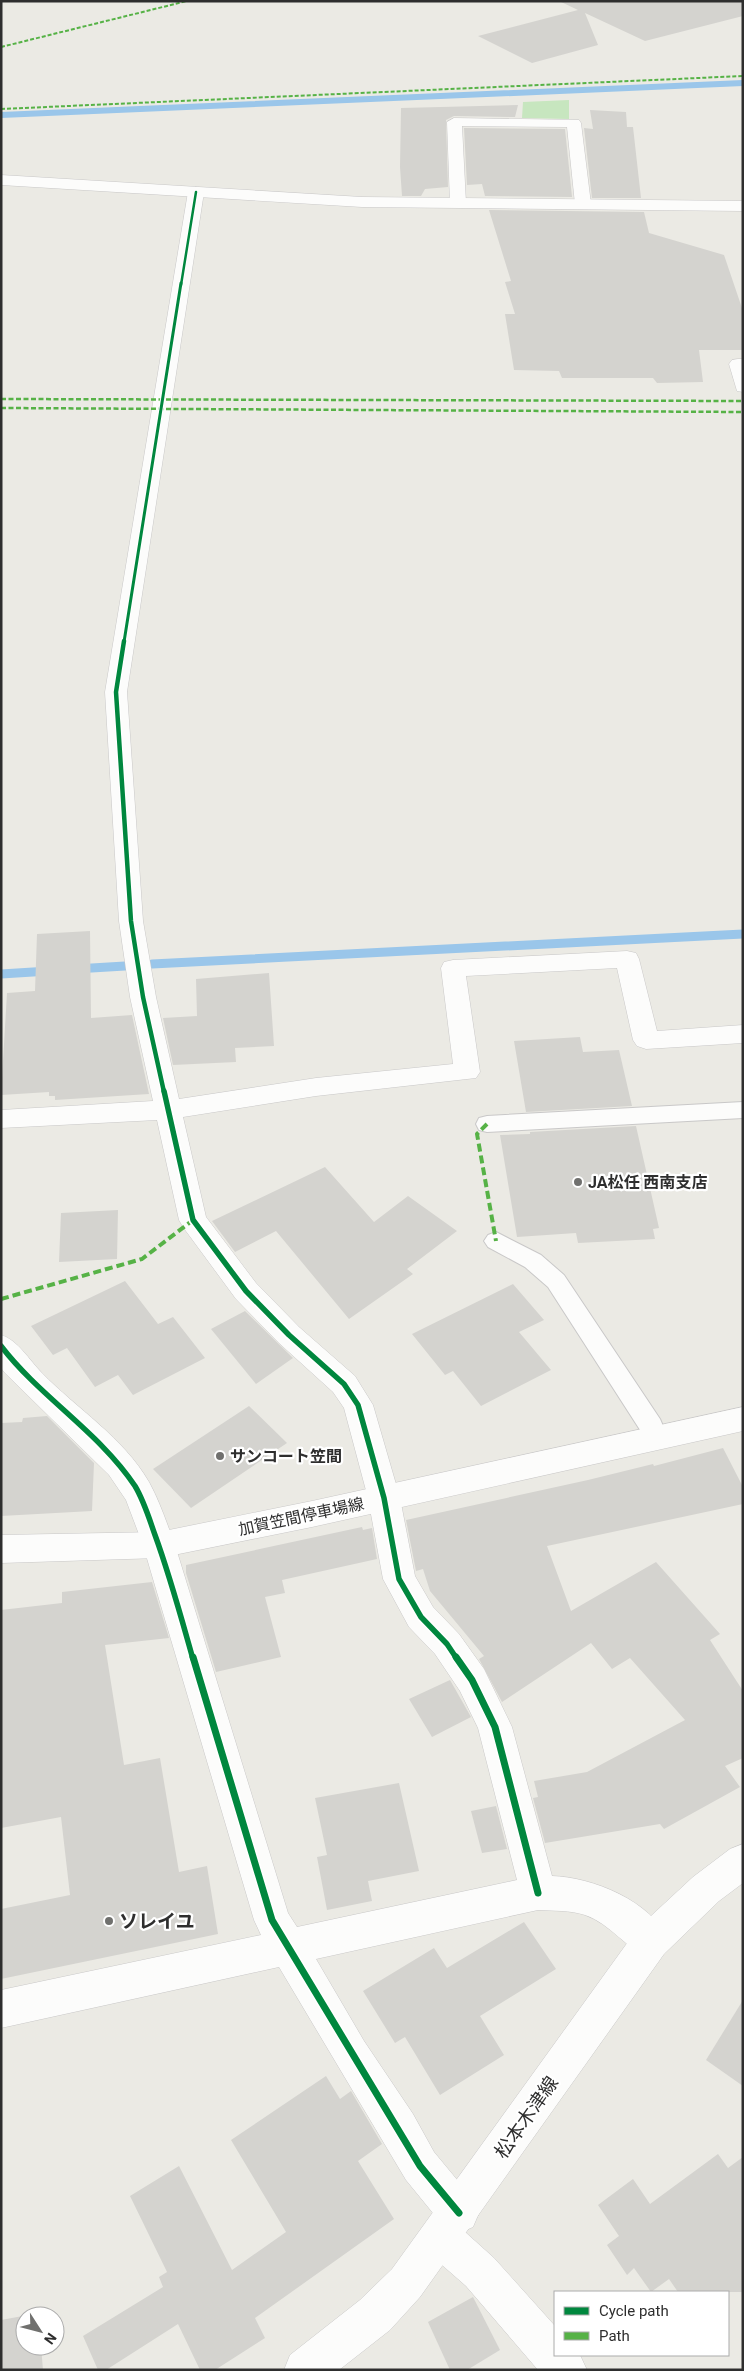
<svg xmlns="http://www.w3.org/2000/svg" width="744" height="2371" font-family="Roboto,'Noto Sans JP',sans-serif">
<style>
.green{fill:#c7e6bf}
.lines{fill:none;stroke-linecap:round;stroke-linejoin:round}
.stream-far1{stroke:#9ac6ea;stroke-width:6}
.stream{stroke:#9ac6ea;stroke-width:9}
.building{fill:#d4d3cf}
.service-casing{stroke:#c9c8c8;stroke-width:2}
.minor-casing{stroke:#c9c8c8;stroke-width:1}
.tertiary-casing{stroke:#c9c8c8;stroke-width:1}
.secondary-casing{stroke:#c9c8c8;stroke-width:1}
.service{fill:#fcfcfb;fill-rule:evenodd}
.minor{fill:#fcfcfb;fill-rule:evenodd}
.tertiary{fill:#fcfcfb;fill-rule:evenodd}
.secondary{fill:#fcfcfb;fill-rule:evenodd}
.quiet-far2{stroke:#56b246;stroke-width:2;stroke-dasharray:4 2;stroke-linecap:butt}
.quiet-far1{stroke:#56b246;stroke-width:2.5;stroke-dasharray:5 2.5;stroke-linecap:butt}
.quiet{stroke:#56b246;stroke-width:4;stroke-dasharray:8 4;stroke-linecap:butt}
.cycleway-far4-casing{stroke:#fff;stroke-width:4.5}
.cycleway-far3-casing{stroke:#fff;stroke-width:5}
.cycleway-far2-casing{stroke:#fff;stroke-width:7}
.cycleway-far1-casing{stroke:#fff;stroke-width:9}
.cycleway-casing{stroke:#fff;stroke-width:10}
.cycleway-far4{stroke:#00873e;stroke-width:2.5}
.cycleway-far3{stroke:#00873e;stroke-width:3}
.cycleway-far2{stroke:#00873e;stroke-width:4.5}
.cycleway-far1{stroke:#00873e;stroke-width:5.5}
.cycleway{stroke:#00873e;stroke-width:7}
.poi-dot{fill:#70706e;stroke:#fff;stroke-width:2}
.labels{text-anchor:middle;stroke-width:4.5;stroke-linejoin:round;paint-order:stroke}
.poi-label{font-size:16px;font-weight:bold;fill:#2e2e2e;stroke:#fff;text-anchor:start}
.street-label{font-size:16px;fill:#2e2e2e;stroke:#fff}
.near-poi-label{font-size:19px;font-weight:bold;fill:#2e2e2e;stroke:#fff;text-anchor:start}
.near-street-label{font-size:19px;fill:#2e2e2e;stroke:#fff}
</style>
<rect width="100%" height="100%" fill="#ebeae4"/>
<polygon class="green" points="569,100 569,119 522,118 523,102"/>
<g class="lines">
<polyline class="stream-far1" points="1,115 743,83"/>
<g class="stream">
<polyline points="152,964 743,934"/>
<polyline points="75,969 125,966"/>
<polyline points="1,974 49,971"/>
</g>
</g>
<g class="building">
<polygon points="559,1 743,1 743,16 645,41 585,13 598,45 532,63 478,36 578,10"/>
<polygon points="518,105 515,117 454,116 446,120 448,187 425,189 421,196 402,196 400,167 401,108"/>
<polygon points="590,110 626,112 627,127 633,127 641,198 592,198 584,128 593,129"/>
<polygon points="464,128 565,129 572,197 485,196 482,184 467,185"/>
<polygon points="489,210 644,212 649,233 724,255 743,311 743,350 699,350 703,382 657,383 653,378 562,378 559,371 514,370 505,314 515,314 505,282 511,281"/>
<polygon points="90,931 91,1018 132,1015 149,1094 55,1100 55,1096 49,1096 49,1092 1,1095 7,993 35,991 37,934"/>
<polygon points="269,973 274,1046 235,1048 236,1062 173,1065 163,1018 197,1016 196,979"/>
<polygon points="580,1037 583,1052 619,1050 632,1106 526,1112 514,1041"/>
<polygon points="636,1126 659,1228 653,1229 655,1239 578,1243 576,1233 517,1237 500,1135 530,1134 530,1132"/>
<polygon points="325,1167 374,1222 408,1196 457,1231 407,1269 413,1274 349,1319 276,1231 235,1252 212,1221"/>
<polygon points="118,1210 117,1259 59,1262 61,1213"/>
<polygon points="125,1281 158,1324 173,1317 205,1358 133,1395 118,1375 95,1387 67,1348 53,1355 31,1326"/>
<polygon points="513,1284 544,1320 519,1332 551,1370 481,1406 453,1371 445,1375 412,1334"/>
<polygon points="245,1311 293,1358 256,1384 211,1329"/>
<polygon points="249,1406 287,1443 191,1508 153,1469"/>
<polygon points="47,1416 94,1463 92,1511 1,1516 1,1423 22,1422 23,1418"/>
<polygon points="723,1448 743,1487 743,1504 547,1546 571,1611 656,1562 720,1634 710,1640 743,1691 743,1758 725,1766 740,1787 664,1829 660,1824 545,1843 533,1798 538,1797 534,1781 587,1772 685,1720 630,1658 612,1669 591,1643 502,1702 479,1659 484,1656 430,1591 423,1569 416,1571 406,1520 588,1480 653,1464 654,1466"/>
<polygon points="362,1527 363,1530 372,1528 377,1559 282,1580 285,1593 265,1597 281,1657 216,1672 186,1573 186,1565"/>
<polygon points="152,1582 169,1638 105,1645 124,1765 160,1758 179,1872 207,1866 218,1934 1,1979 1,1909 70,1895 61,1817 1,1828 1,1610 62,1603 62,1592"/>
<polygon points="450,1680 471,1717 432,1737 409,1699"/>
<polygon points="399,1783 419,1871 368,1881 372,1901 327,1910 317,1857 327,1855 315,1798"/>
<polygon points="496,1806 507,1849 482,1853 471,1811"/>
<polygon points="524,1922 556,1969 480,2016 504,2055 440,2095 405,2037 395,2043 363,1991 434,1948 447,1968"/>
<polygon points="743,2000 743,2086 706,2060"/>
<polygon points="326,2076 340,2099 351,2091 382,2144 358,2161 394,2219 255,2318 265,2338 215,2370 200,2370 178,2324 106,2370 98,2370 83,2336 163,2287 159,2277 167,2272 130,2196 179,2166 232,2270 286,2232 231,2140"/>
<polygon points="718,2154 728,2168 743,2157 743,2292 678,2292 669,2279 651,2292 634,2268 627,2275 607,2245 619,2236 598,2205 633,2179 650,2204"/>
<polygon points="473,2297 500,2350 467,2370 450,2370 428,2322"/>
<polygon points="39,2313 40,2316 25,2316 25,2346 41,2346 43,2370 1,2370 1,2320"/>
</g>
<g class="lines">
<defs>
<g id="service">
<polygon points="743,1102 743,1118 487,1132 479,1130 476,1124 479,1118 487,1116"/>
<polygon points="496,1232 541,1255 564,1275 660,1419 663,1426 660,1433 651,1436 642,1433 548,1287 525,1267 488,1247 484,1241 488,1235"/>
</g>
<g id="minor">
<polygon points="454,118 579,120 581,123 591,204 589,207 577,207 575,204 567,127 462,126 466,203 464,206 452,206 450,203 447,122"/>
<path d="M196,187L204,192L127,692L143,921L156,997L179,1099L316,1078L453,1064L441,968L444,962L453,960L627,951L636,953L639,959L657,1031L743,1025V1043L646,1049L637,1046L633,1040L617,968L466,976L480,1072L476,1078L316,1096L183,1117L206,1217L256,1283L299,1327L355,1376L373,1405L400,1498L415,1576L433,1607L459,1634L484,1669L512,1727L552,1876C592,1877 652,1901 669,1941L664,1954L651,1959C626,1949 611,1924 585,1915C570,1910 554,1911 538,1910L316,1959L364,2041L413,2114L434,2152L473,2199L479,2213L473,2227L464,2231L494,2258L555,2326V2355H580L587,2370H538L466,2286L426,2251L420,2237L426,2223L437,2218L406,2180L279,1967L1,2028V1990L261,1935L254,1920L143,1545L126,1500L109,1475L5,1373L1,1368V1335C18,1340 29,1360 42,1373C77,1409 123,1437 149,1482C160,1502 167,1524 175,1545L288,1913L297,1927L517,1880L478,1728L460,1691L435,1654L409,1627L383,1579L368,1498L344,1408L333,1392L279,1343L236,1299L183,1227L179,1220L157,1120L1,1128V1110L153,1101L130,997L119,921L105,692L188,192Z"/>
<polygon points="738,359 743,359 743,392 737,391 729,364 732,360"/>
</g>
<polygon id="tertiary" points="1,175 362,197 743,201 743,211 362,207 1,185"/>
<g id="secondary">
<polygon points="743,1407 743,1431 312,1527 159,1558 1,1563 1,1535 159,1532 312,1501"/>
<polygon points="743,1844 743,1883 719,1901 664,1954 420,2297 390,2330 339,2370 284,2370 290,2355 360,2300 392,2269 638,1928 693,1877 730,1849"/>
</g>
</defs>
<use href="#service" class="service-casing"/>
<use href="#minor" class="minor-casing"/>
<use href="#tertiary" class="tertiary-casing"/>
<use href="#secondary" class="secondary-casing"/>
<use href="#service" class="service"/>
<use href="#minor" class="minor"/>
<use href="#tertiary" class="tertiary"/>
<use href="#secondary" class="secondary"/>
<g class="quiet-far2">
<polyline points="1,47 187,1"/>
<polyline points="1,109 743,76"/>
</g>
<g class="quiet-far1">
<polyline points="1,399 743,401"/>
<polyline points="1,408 743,412"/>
</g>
<g class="quiet">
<polyline points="487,1124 477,1134 496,1241"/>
<polyline points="1,1299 142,1259 193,1220"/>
</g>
<defs>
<polyline id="cycleway-far4" points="181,285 196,192"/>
<polyline id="cycleway-far3" points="124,642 181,283"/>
<polyline id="cycleway-far2" points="124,641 116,692 131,921 143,997 164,1092"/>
<g id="cycleway-far1">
<polyline points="164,1091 193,1220 246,1291 289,1335 344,1384 358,1405 384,1498 399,1579 421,1617 447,1644 457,1659"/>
<path d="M1,1346C40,1397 99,1432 135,1486C144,1501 149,1518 155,1535C170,1576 181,1617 193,1659"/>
</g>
<g id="cycleway">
<polyline points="193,1657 272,1920 420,2166 459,2213"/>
<polyline points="456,1657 472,1680 495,1727 538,1893"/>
</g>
</defs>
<use href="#cycleway-far4" class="cycleway-far4-casing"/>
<use href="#cycleway-far3" class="cycleway-far3-casing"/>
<use href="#cycleway-far2" class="cycleway-far2-casing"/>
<use href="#cycleway-far1" class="cycleway-far1-casing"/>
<use href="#cycleway" class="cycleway-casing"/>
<use href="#cycleway-far4" class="cycleway-far4"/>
<use href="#cycleway-far3" class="cycleway-far3"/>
<use href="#cycleway-far2" class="cycleway-far2"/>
<use href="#cycleway-far1" class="cycleway-far1"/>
<use href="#cycleway" class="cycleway"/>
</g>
<g class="poi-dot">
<circle cx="578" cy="1182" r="5"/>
<circle cx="220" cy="1456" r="5"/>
<circle cx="109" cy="1921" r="5"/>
</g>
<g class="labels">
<g class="poi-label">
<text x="588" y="1188">JA松任 西南支店</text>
<text x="230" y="1462">サンコート笠間</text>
</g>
<g class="street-label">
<text transform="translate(301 1516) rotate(-12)" y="6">加賀笠間停車場線</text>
</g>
<g class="near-poi-label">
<text x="119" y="1928">ソレイユ</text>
</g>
<g class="near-street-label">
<text transform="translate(526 2117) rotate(-55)" y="7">松本木津線</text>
</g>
</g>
<rect width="744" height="2371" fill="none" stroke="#2e2e2e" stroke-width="5"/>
<rect x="554" y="2291" width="175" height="65" fill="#ffffff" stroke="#ababab"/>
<rect x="564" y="2307" width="25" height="8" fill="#00873e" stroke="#ababab"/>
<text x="599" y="2316" font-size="15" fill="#2e2e2e">Cycle path</text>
<rect x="564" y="2332" width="25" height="8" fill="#56b246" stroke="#ababab"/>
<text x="599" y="2341" font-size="15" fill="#2e2e2e">Path</text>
<g transform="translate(40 2331) rotate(126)"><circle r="24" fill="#ffffff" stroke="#ababab"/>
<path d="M0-4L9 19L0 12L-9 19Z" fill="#70706e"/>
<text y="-8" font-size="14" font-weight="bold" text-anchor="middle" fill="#2e2e2e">N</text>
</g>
</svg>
